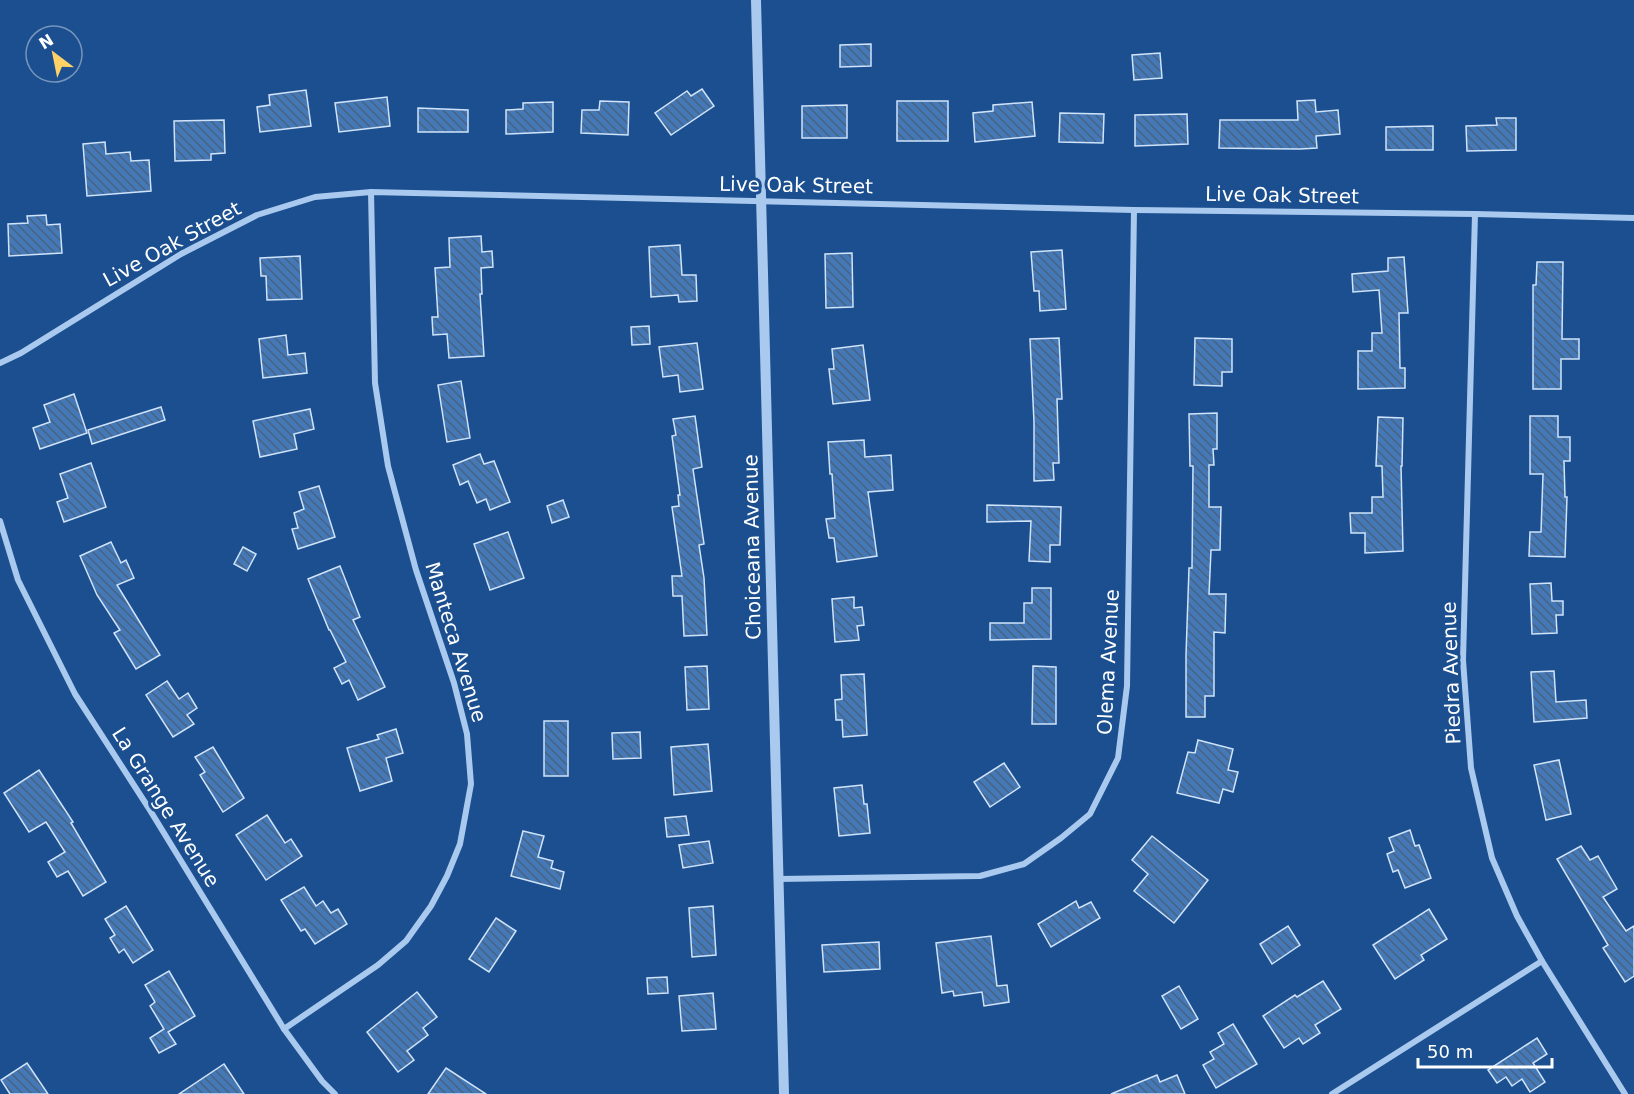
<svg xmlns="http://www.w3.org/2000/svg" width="1634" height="1094" font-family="'DejaVu Sans',sans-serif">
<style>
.building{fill:url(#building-back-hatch);stroke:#cfe3fa;stroke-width:1.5}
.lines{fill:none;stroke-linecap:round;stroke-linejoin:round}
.minor{stroke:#a9c9ee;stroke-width:6}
.tertiary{stroke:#a9c9ee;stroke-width:10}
.labels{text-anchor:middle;stroke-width:6;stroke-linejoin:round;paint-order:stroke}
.street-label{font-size:20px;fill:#fff;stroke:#1b4f8f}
</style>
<defs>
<pattern id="building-back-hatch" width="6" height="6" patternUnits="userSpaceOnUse" patternTransform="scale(1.5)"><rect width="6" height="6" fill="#4478b7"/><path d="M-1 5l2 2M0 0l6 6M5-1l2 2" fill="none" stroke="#486282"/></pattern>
</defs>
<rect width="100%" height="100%" fill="#1b4f8f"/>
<g class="building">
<polygon points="871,44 871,66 840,67 840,45"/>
<polygon points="1160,53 1162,78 1134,80 1132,55"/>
<polygon points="702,89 714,106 671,135 655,113 687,91 691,96"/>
<polygon points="306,90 311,126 260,132 257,107 270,105 269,95"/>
<polygon points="387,97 390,126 339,132 335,103"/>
<polygon points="1315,100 1316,112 1338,110 1340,134 1316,136 1317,148 1300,149 1219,148 1220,120 1298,120 1297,101"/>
<polygon points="600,101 629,102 628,135 581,133 582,110 599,110"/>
<rect x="897" y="101" width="51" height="40"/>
<polygon points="553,102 553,132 506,134 506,110 523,109 523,103"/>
<polygon points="1032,102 1035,136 975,142 973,113 993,111 993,105"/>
<polygon points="847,105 847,138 802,138 802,106"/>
<polygon points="418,108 468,110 468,132 418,132"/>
<polygon points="1060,113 1104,114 1103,143 1059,142"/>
<polygon points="1187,114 1188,144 1135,146 1135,115"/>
<polygon points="1496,118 1516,118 1516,150 1467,151 1466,126 1497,125"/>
<polygon points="224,120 225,153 211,154 211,160 175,161 174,121"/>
<polygon points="1433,126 1433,150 1386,150 1386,127"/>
<polygon points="105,142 106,154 130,152 131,161 149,160 151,191 87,196 83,144"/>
<polygon points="46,215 47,225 60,224 62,253 9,256 8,224 28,223 27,216"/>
<polygon points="481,236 482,252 492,251 493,267 481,268 482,294 480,294 484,356 449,358 447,334 433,335 432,317 438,317 435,268 450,267 449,238"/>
<polygon points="680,245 682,275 696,275 697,301 679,302 678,295 651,297 649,247"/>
<polygon points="1062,250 1066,309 1040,311 1039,291 1034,291 1031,252"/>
<polygon points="852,253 853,307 826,308 825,254"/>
<polygon points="300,256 302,299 267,300 266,276 261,276 260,258"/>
<polygon points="1404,257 1408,313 1399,313 1400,368 1405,368 1405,388 1358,389 1358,351 1372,351 1372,333 1382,333 1379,290 1353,292 1352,274 1388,271 1388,258"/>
<polygon points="1537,262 1563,262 1562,339 1579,339 1579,359 1561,359 1561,389 1533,389 1533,285 1536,285"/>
<polygon points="649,326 650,344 632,345 631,327"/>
<polygon points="286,335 288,355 305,353 307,373 263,378 259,339"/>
<polygon points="1059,338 1062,399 1057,399 1059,463 1053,463 1054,480 1034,481 1034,422 1030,339"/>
<polygon points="1195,338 1232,339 1232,372 1222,372 1222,386 1194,385"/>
<polygon points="697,343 703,389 680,392 678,375 663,377 659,347"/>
<polygon points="863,345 870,400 833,404 829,369 834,369 832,349"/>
<polygon points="461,381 470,438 447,442 438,385"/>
<polygon points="74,394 87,433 40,449 33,428 50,422 44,405"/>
<polygon points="161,407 165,420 92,444 88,430"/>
<polygon points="310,409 314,429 294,434 297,449 260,457 253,421"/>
<polygon points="1217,413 1217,449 1213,449 1214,465 1209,465 1209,507 1221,507 1220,550 1211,550 1209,594 1226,594 1225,633 1214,632 1214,696 1205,696 1205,717 1186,717 1186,655 1189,568 1192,568 1193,466 1190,466 1189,414"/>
<polygon points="695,416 702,467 693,469 704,544 699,545 704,578 707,635 684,636 682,596 673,596 672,576 682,576 672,507 679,506 678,495 680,495 672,436 676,435 673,419"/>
<polygon points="1530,416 1558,416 1558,437 1570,437 1570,461 1564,461 1565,497 1567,497 1565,557 1529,556 1530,532 1541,532 1543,474 1530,474"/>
<polygon points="1378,417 1403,418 1402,466 1401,466 1403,551 1365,553 1365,533 1351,533 1350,513 1372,513 1372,497 1383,497 1382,466 1376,466"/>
<polygon points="864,440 865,457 891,455 893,490 868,492 877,556 837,562 834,538 829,538 826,519 835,518 832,474 830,474 828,442"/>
<polygon points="480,454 484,464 494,461 510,502 490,510 486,499 477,503 468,481 460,485 453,465"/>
<polygon points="91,463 106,507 64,522 57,502 68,498 60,474"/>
<polygon points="319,486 335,537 298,549 292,529 298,528 294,513 304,509 299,492"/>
<polygon points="563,500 569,517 552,523 547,506"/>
<polygon points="987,505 1061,507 1060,545 1050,545 1050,562 1029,561 1031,521 987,522"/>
<polygon points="508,532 524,578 490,590 474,544"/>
<polygon points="111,542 121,563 126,560 134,578 117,585 160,655 136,669 114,633 120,630 97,595 80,556"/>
<polygon points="243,547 256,554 247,571 234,564"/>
<polygon points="340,566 360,617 353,620 385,687 358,700 349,680 342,684 334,668 346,662 330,630 329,630 308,579"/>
<polygon points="1551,583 1552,601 1563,601 1563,615 1556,615 1557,633 1532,634 1530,584"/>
<polygon points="1032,588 1051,588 1051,639 990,640 990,623 1024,623 1024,603 1032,603"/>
<polygon points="854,597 854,608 862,607 864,625 857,626 859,640 835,642 832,599"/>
<polygon points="707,666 709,709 687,710 685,667"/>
<polygon points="1033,666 1056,667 1056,724 1032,724"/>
<polygon points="1554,671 1556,702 1586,700 1587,718 1534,722 1531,672"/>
<polygon points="864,674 867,735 843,737 842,720 836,720 835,700 842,699 841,675"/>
<polygon points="167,681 179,699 188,693 197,708 187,715 194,724 173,737 146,695"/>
<rect x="544" y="721" width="24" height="55"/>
<polygon points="396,729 403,753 386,758 392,781 360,791 347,748 379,739 377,735"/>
<polygon points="640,732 641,758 613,759 612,733"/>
<polygon points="1198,740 1233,749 1228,770 1238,772 1233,792 1223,789 1219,803 1177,793 1188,752 1195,753"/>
<polygon points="708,744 712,791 674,795 671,747"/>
<polygon points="213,747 244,798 223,812 200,775 205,772 195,757"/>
<polygon points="1559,760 1571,814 1546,820 1534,765"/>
<polygon points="1004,763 1020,787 990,807 974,782"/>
<polygon points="39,770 73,822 71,823 106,882 83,896 68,871 57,877 48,862 65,852 46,822 29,832 4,793"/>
<polygon points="862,785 864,804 867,804 870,833 839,836 834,788"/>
<polygon points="267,815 285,843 291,839 302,856 266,880 236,835"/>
<polygon points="686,816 689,835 667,837 665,818"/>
<polygon points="1410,830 1415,846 1419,845 1431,878 1405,888 1398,870 1393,872 1387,854 1394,851 1389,838"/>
<polygon points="523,831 544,836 538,857 553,861 551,868 564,872 560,889 511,876"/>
<polygon points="1152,836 1208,880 1174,923 1134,891 1148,874 1132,860"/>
<polygon points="709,841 713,863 683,868 679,845"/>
<polygon points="1581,846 1590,860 1598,856 1617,889 1603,897 1626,931 1634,926 1634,976 1625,982 1603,948 1608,945 1557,859"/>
<polygon points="304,887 316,906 323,901 331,913 338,909 347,924 315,944 305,929 301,931 281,900"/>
<polygon points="1076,901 1079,908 1091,902 1100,918 1051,947 1038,924"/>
<polygon points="126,906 153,950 133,963 124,949 119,953 110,938 115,935 105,919"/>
<polygon points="713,906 716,955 692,957 689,908"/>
<polygon points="1429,909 1447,939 1421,955 1424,960 1395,979 1373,945"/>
<polygon points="496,918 516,931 489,972 469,959"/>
<polygon points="1288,926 1300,945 1272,964 1260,944"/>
<polygon points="991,936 997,986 1007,985 1009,1002 984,1006 982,992 954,996 953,991 942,993 936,943"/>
<polygon points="879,942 880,969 824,972 822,945"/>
<polygon points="169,971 195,1016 168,1032 176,1044 159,1053 150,1038 164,1029 150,1006 155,1002 145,985"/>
<polygon points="667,977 668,993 648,994 647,978"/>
<polygon points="1323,981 1341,1009 1315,1025 1320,1033 1303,1044 1299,1038 1284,1048 1263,1016 1295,995 1297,997"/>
<polygon points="1179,986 1198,1019 1181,1029 1162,996"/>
<polygon points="417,992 437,1017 423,1028 428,1035 407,1051 414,1060 398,1072 367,1032"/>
<polygon points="713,993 716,1029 682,1031 679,996"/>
<polygon points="1233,1024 1257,1064 1216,1088 1203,1065 1214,1059 1210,1052 1224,1044 1218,1033"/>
<polygon points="1537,1038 1547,1054 1533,1063 1545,1082 1530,1092 1522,1079 1512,1086 1506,1077 1497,1083 1488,1070"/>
<polygon points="27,1063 48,1094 10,1094 1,1080"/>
<polygon points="224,1064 244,1094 179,1094"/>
<polygon points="446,1068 486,1094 428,1094"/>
<polygon points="1157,1075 1160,1082 1177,1075 1185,1094 1111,1094"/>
</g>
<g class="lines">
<g class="minor">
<polyline points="1475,214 1463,660 1471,768 1492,858 1517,916 1542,961 1625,1094"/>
<polyline points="0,363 21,353 181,254 257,215 315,197 371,192 1134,210 1475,214 1634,218"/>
<polyline points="0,521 18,580 75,694 148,807 284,1029 322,1081 335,1094"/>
<polyline points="778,879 980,876 1024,864 1061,838 1090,814 1118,758 1127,686 1134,210"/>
<polyline points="284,1029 378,965 406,941 431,906 447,876 460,844 471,784 467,734 454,683 416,570 388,466 375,383 371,192"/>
<polyline points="1332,1094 1542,961"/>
</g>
<polyline class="tertiary" points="756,0 784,1094"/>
</g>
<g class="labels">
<g class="street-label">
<text transform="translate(796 185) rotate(1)" y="7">Live Oak Street</text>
<text transform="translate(1282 195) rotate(1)" y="7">Live Oak Street</text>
<text transform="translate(172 244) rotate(-29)" y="7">Live Oak Street</text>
<text transform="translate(752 547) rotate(-91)" y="7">Choiceana Avenue</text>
<text transform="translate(456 642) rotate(73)" y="7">Manteca Avenue</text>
<text transform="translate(1108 662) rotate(-87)" y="7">Olema Avenue</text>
<text transform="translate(1451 673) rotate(-92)" y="7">Piedra Avenue</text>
<text transform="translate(166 807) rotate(58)" y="7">La Grange Avenue</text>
</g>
</g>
<g transform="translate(54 54) rotate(328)"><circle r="28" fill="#1b4f8f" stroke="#7695bc" stroke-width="1.5"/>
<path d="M0-4.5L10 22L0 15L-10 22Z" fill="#ffd166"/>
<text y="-9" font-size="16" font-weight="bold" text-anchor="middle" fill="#ffffff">N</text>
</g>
<path d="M1418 1058v9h134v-9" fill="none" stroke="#ffffff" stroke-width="3"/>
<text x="1427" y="1058" font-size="18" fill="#ffffff" stroke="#1b4f8f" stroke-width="4.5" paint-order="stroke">50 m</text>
</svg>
